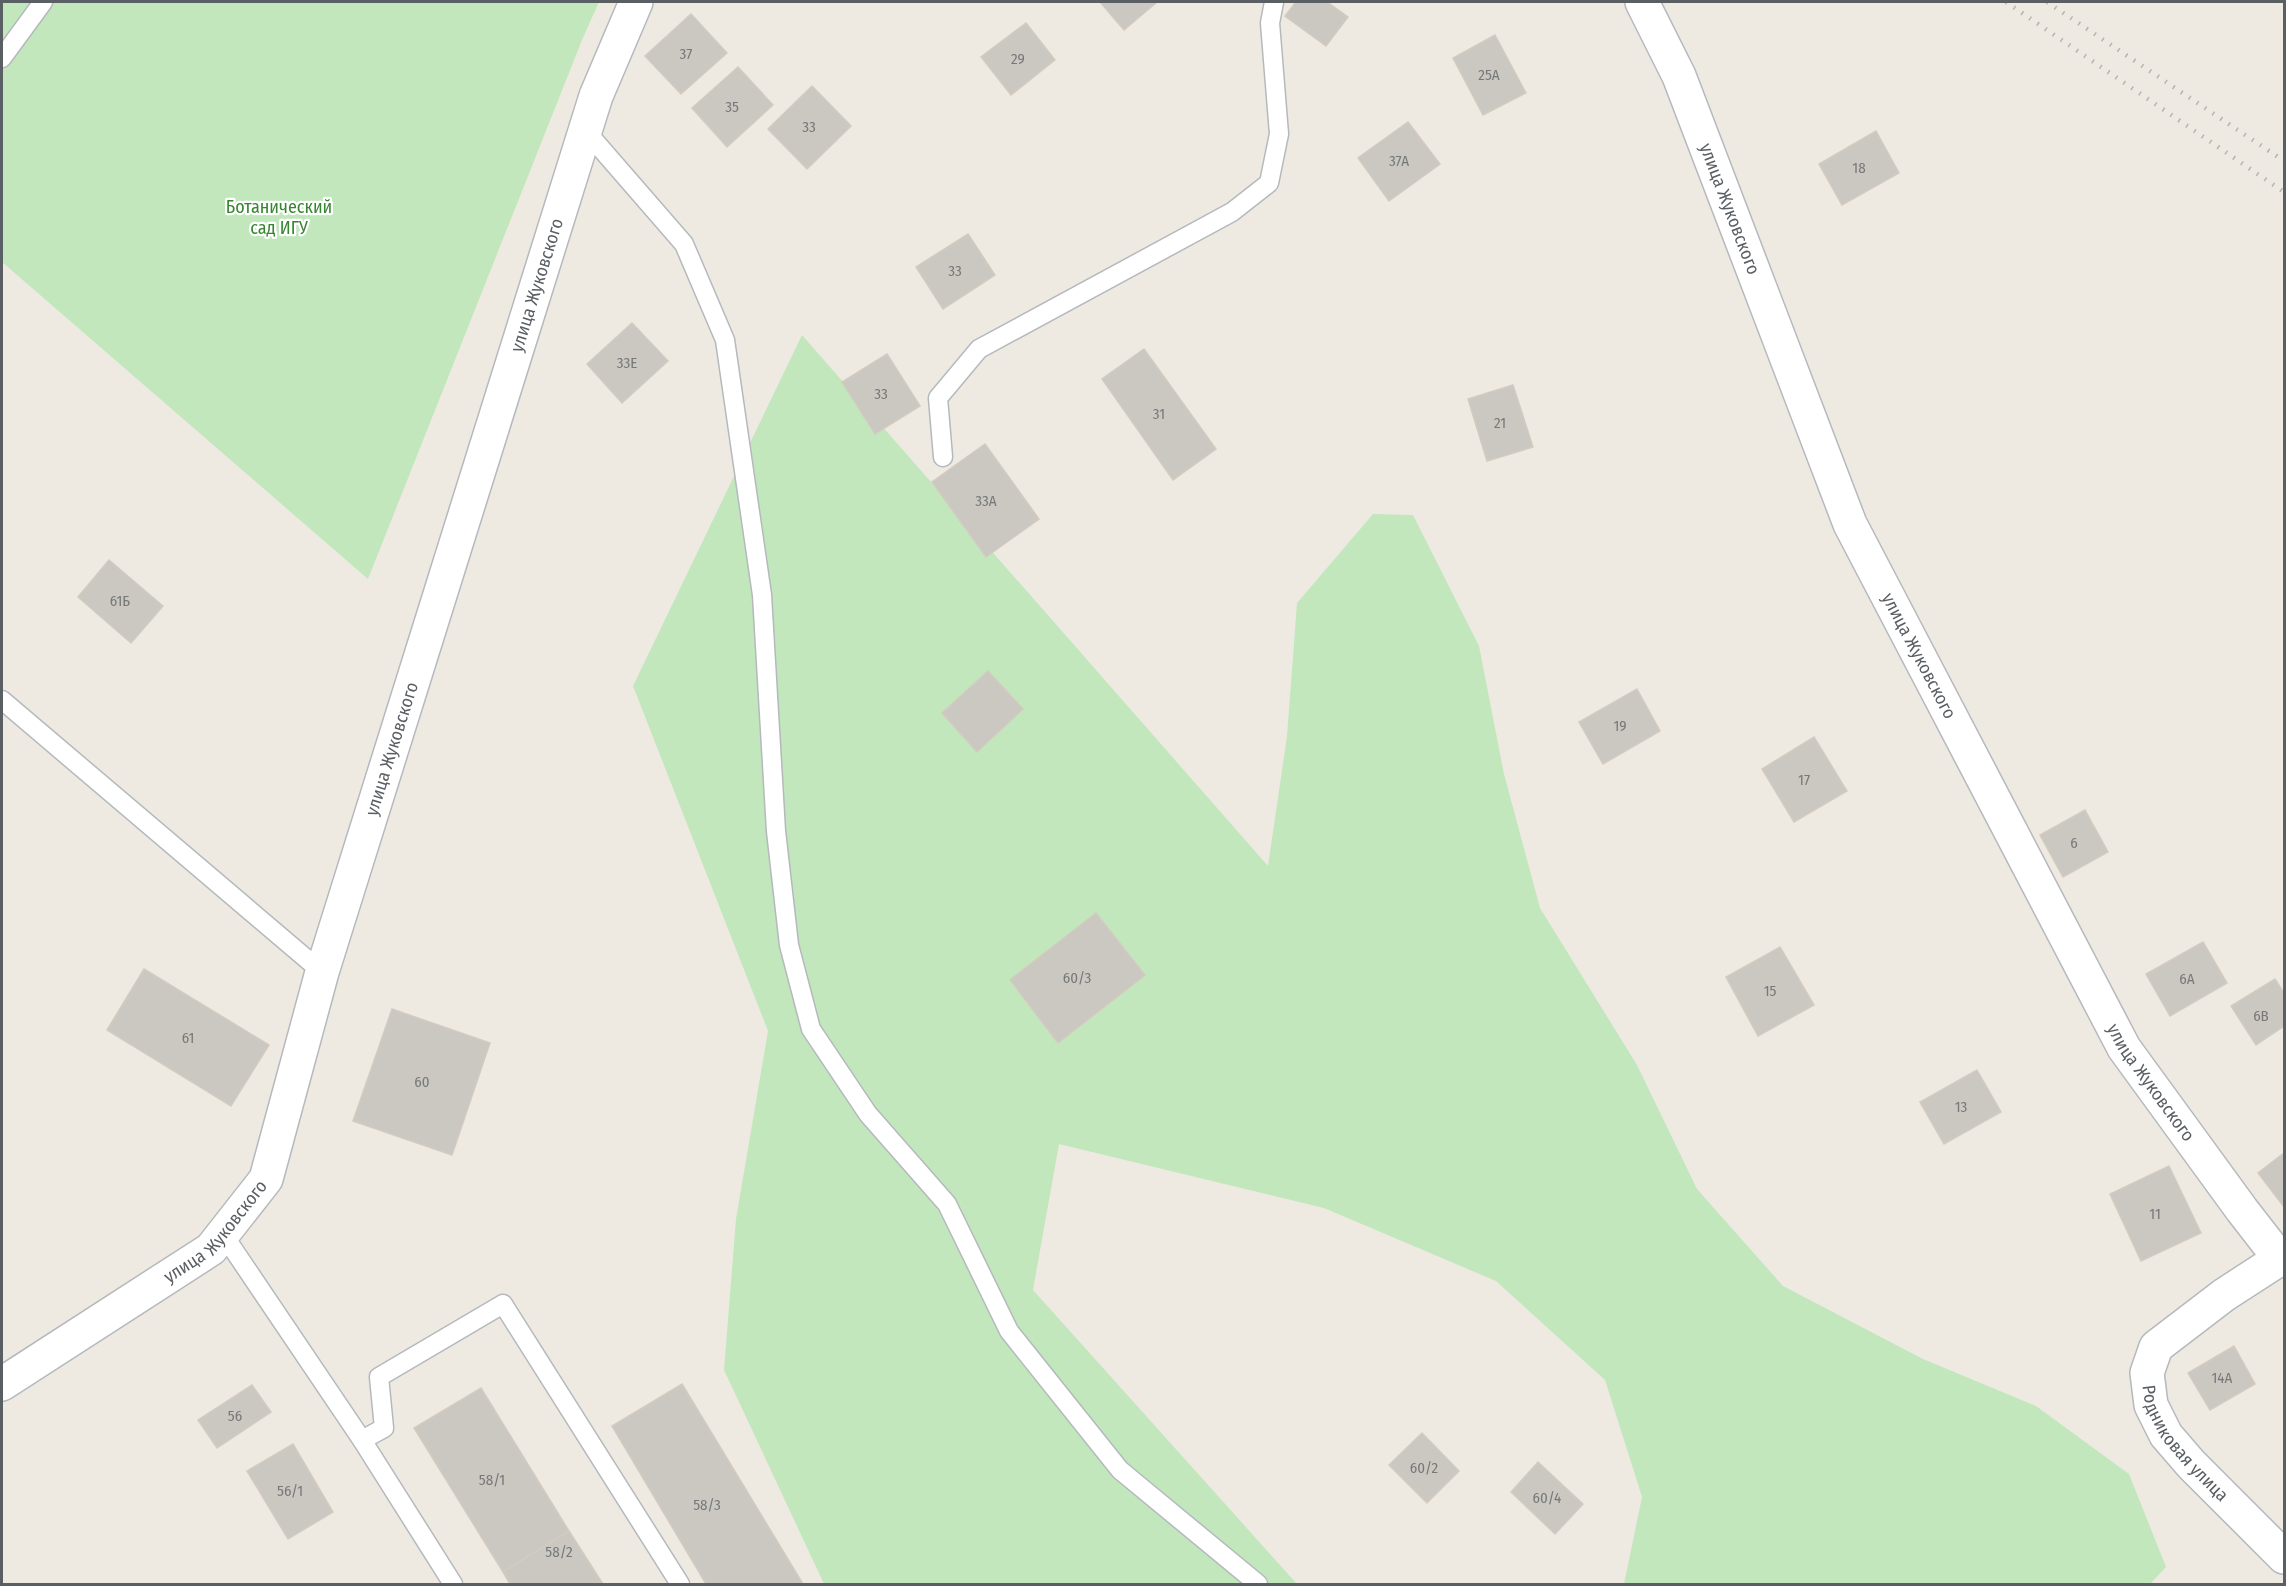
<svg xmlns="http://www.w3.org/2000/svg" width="2286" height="1586" font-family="'Fira Sans Condensed',sans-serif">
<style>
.green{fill:#c2e7bc}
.building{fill:#cbc7c1;stroke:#d3cbc0;stroke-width:1.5}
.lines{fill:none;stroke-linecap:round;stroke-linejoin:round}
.service-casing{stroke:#b5b9bd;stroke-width:21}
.minor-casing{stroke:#b5b9bd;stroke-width:36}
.service{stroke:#fff;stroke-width:18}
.minor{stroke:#fff;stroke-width:33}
.rail{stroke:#b3b4b4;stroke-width:4.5;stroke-dasharray:1.5 8;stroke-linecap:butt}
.labels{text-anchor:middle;stroke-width:4.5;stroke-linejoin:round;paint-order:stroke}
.number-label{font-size:15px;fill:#76797a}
.park-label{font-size:18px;fill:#378530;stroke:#fff}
.street-label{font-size:18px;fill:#5a5f63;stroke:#fff}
</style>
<rect width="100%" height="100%" fill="#eeeae2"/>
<g class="green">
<polygon points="2,2 599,2 582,40 368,579 2,262"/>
<polygon points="802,335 1268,866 1287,736 1297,603 1373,514 1413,515 1479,646 1504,774 1540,908 1637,1065 1697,1189 1783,1286 1923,1359 2036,1406 2129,1474 2166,1567 2150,1584 1624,1584 1642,1497 1605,1380 1496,1281 1324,1208 1059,1144 1033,1290 1297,1584 824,1584 724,1370 736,1219 768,1031 633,686"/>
</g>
<g class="building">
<polygon points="1100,2 1157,2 1124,30"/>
<polygon points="1296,2 1327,2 1348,17 1326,46 1285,16"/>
<polygon points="691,14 727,53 681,94 645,56"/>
<polygon points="1026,23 1055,60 1011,95 981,57"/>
<polygon points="1495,35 1526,93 1483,115 1453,58"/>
<polygon points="738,67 773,105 727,147 692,108"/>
<polygon points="812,86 851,126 807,169 768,129"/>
<polygon points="1408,122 1440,164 1389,201 1358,158"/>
<polygon points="1876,131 1899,173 1842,205 1819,164"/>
<polygon points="968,234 995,275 943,309 916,267"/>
<polygon points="632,323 668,361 622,403 587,364"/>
<polygon points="1144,349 1216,449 1173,480 1102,379"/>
<polygon points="887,354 920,406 875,434 842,382"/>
<polygon points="1513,385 1533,447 1487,461 1468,399"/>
<polygon points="985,444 1039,519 986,557 932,482"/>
<polygon points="109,560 163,606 131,643 78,597"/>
<polygon points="988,671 1023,709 977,752 942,713"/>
<polygon points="1637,689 1660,731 1603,764 1579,722"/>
<polygon points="1814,737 1847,791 1794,822 1762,769"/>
<polygon points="2085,810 2108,852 2063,877 2040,835"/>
<polygon points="1096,913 1145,975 1058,1043 1010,980"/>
<polygon points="2203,942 2227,983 2170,1016 2146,974"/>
<polygon points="1780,947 1814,1005 1758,1036 1726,977"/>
<polygon points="144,969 269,1045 231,1106 107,1030"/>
<polygon points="2275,979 2284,993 2284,1026 2256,1045 2231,1006"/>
<polygon points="392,1009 490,1043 452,1155 353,1121"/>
<polygon points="1977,1070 2001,1112 1944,1144 1920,1102"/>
<polygon points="2284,1153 2284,1207 2258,1173"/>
<polygon points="2169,1166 2201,1233 2141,1261 2110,1194"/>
<polygon points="2234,1346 2255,1384 2210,1410 2188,1373"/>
<polygon points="682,1384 803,1584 706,1584 612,1426"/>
<polygon points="252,1385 271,1412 217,1448 198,1420"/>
<polygon points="481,1388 569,1531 503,1572 414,1428"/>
<polygon points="1422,1433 1459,1471 1427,1503 1389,1465"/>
<polygon points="293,1444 333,1512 288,1539 247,1471"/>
<polygon points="1538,1462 1583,1504 1555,1534 1511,1492"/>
<polygon points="569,1531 603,1584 510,1584 503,1572"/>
</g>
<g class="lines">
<defs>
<g id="service">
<polyline points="2,58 43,2"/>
<polyline points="585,130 684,244 725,340 762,595 776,831 789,945 811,1029 868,1114 947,1204 1009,1331 1120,1470 1258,1584"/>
<polyline points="943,457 938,398 979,349 1232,212 1269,183 1279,134 1270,23 1274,2"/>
<polyline points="2,700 322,972"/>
<polyline points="223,1234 362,1440"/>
<polyline points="453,1584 362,1440 384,1428 379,1377 503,1304 680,1584"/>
</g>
<g id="minor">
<path id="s1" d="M1642,2L1679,76L1850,524L2124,1048L2242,1210L2280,1259"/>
<path id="s2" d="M2284,1256L2224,1295L2156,1347L2147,1373L2151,1405L2166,1435L2191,1464L2284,1557"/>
<path id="s3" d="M2,1384L211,1249L266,1179L322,972L596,96L636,2"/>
</g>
</defs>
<use href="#service" class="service-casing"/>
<use href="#minor" class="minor-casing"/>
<use href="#service" class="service"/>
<use href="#minor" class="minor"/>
<g class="rail">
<polyline points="2006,2 2284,192"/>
<polyline points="2047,2 2284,161"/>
</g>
</g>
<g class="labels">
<g class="number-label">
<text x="686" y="59">37</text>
<text x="1018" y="64">29</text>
<text x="1489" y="80">25А</text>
<text x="732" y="112">35</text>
<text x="809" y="132">33</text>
<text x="1399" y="166">37А</text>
<text x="1859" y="173">18</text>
<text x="955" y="276">33</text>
<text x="627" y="368">33Е</text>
<text x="881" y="399">33</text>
<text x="1159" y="419">31</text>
<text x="1500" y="428">21</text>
<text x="986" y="506">33А</text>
<text x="120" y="606">61Б</text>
<text x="1620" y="731">19</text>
<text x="1804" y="785">17</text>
<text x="2074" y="848">6</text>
<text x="1077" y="983">60/3</text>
<text x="2187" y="984">6А</text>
<text x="1770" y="996">15</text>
<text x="2261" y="1021">6В</text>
<text x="188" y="1043">61</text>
<text x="422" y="1087">60</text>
<text x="1961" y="1112">13</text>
<text x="2155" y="1219">11</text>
<text x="2222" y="1383">14А</text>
<text x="235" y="1421">56</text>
<text x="1424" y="1473">60/2</text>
<text x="492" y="1485">58/1</text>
<text x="290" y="1496">56/1</text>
<text x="1547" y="1503">60/4</text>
<text x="707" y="1510">58/3</text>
<text x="559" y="1557">58/2</text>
</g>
<g class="park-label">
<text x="279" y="213">Ботанический<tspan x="279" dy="21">сад ИГУ</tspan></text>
</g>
<g class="street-label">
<text dy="6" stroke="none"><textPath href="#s1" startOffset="225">улица Жуковского</textPath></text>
<text dy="6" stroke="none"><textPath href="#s3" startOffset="1272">улица Жуковского</textPath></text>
<text dy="6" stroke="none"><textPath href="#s1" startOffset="711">улица Жуковского</textPath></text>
<text dy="6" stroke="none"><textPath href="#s3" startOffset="786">улица Жуковского</textPath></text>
<text dy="6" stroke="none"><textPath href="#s1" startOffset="1197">улица Жуковского</textPath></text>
<text dy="6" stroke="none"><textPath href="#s3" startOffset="264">улица Жуковского</textPath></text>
<text dy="6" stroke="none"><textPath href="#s2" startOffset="267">Родниковая улица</textPath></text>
</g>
</g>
<rect width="2286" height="1586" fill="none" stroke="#5a5f63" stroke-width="6"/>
</svg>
